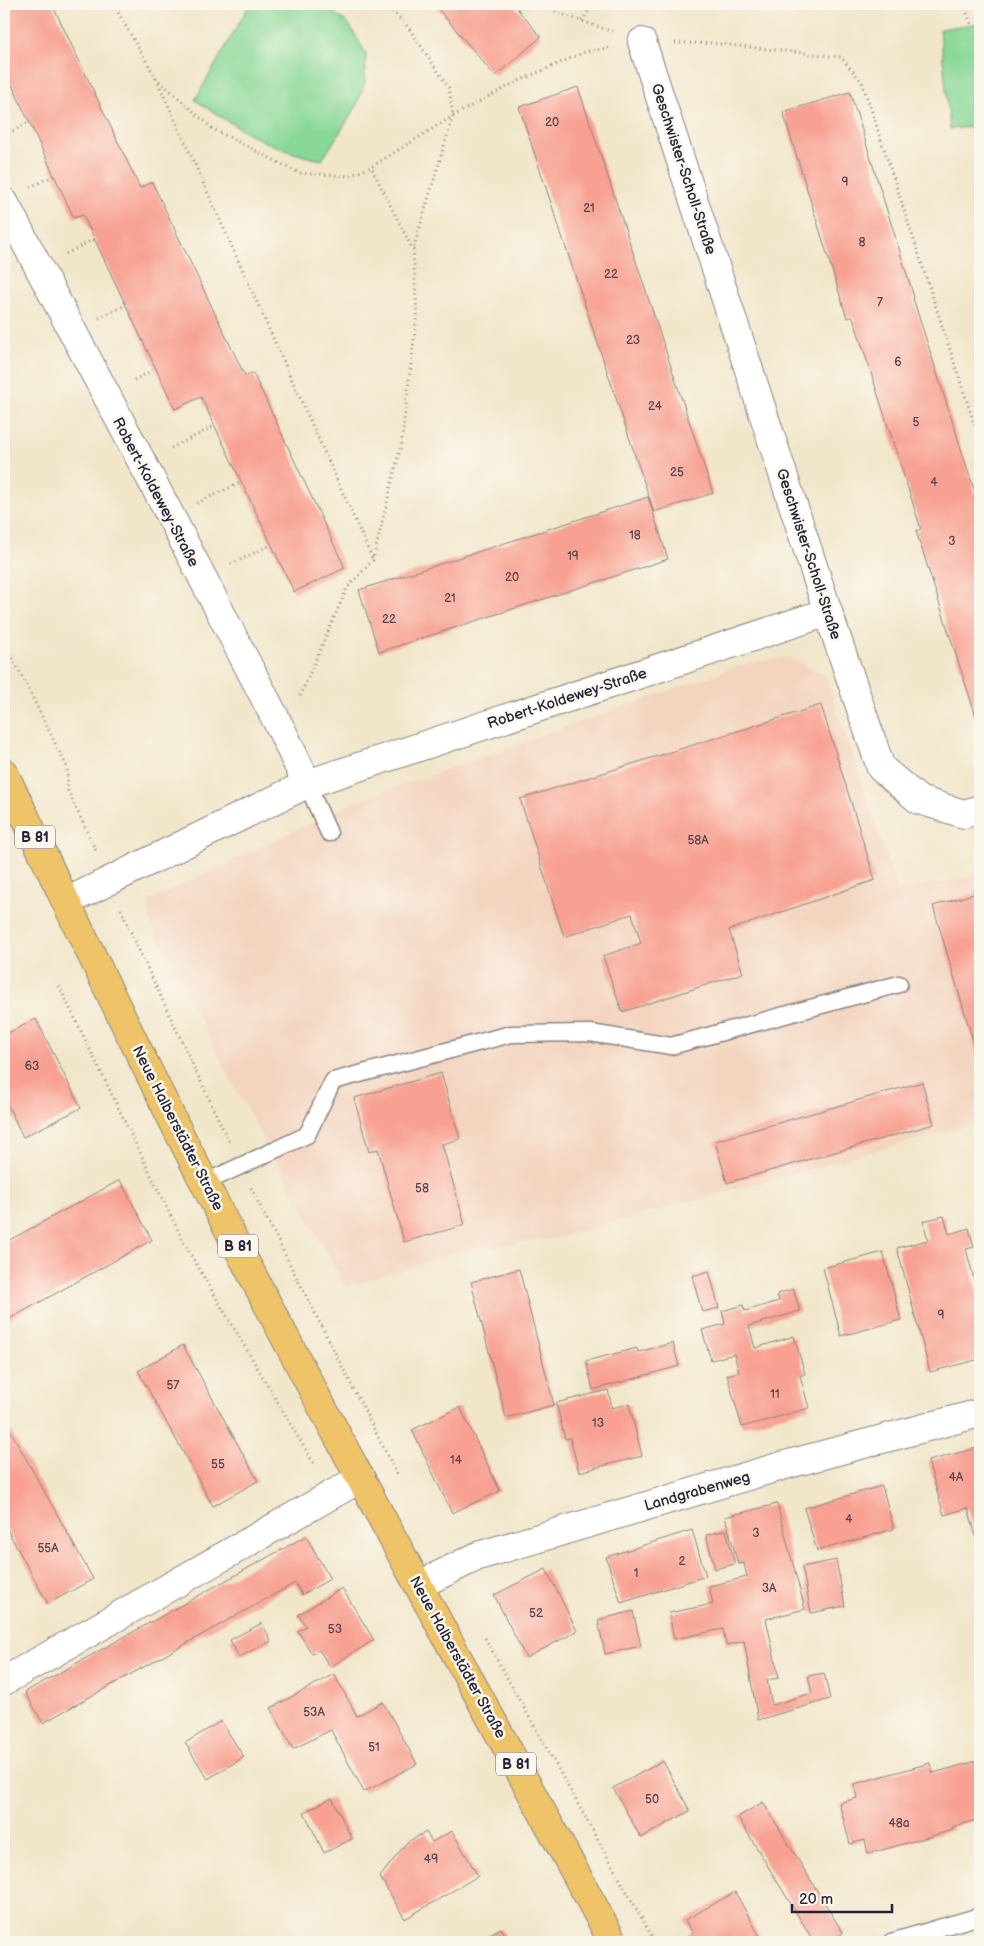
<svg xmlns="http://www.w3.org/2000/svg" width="984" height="1946" font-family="'Balsamiq Sans',sans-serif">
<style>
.built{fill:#f3d4bf}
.green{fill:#89d898;stroke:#567d6a}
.building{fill:#f8a192}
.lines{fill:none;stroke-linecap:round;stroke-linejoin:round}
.service-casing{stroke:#8a8482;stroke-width:19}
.minor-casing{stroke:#8a8482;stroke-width:30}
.primary-casing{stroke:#8a8482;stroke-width:30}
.path{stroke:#8a8482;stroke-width:3;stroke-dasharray:1 4;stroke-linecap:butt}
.service{stroke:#fff;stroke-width:16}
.minor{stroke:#fff;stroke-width:28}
.primary{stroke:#efc469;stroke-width:28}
.labels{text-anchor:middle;stroke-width:5;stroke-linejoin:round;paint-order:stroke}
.number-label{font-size:12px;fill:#584251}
.shield{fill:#fbf7ec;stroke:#636270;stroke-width:1}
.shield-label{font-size:14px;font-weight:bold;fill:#22223b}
.street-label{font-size:15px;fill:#22223b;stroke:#fbf7ec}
</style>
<rect width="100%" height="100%" fill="#fbf7ec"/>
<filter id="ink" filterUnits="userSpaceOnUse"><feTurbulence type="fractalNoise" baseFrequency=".02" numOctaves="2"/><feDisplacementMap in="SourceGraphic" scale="10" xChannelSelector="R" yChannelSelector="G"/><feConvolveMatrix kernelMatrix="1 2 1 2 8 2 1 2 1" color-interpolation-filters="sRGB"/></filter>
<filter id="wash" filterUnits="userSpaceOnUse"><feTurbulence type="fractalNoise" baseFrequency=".0096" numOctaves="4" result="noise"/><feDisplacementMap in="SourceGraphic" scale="20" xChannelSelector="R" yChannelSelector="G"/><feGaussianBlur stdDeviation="1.12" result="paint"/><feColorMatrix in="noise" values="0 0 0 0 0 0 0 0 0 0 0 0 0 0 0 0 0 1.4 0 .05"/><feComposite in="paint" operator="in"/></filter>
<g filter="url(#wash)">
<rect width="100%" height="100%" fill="#f1e6ca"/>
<polygon class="built" points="788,657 825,675 898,891 962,879 980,873 980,1122 557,1238 471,1249 346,1287 232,1082 150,921 148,901 355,802 744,664"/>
<g class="green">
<path d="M250,4H321L349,24L366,54L365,82L355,109L322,160C272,151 236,127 195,100Z"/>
<polygon points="980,23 980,126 950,129 940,29"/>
</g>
<g id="blocks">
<g class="building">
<polygon points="4,4 52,4 140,188 152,182 245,376 253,373 345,568 294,592 201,397 175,409 83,215 74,218 4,68"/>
<polygon points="434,4 513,4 541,37 495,76"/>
<polygon points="578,87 713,493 654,512 519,107"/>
<polygon points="850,92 914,297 913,298 980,508 980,516 976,517 980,531 980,729 916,531 921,529 853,317 847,318 783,112"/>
<polygon points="648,497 668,559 379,652 359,590"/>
<polygon points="821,705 875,880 729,930 743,973 622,1012 603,956 641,943 632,914 564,937 520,799"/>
<polygon points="980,892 980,1064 933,906"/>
<polygon points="36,1019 81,1108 23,1137 4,1097 4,1035"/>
<polygon points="441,1073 460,1139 442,1144 465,1225 404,1242 378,1149 369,1152 354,1098"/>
<polygon points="922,1082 934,1124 727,1183 715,1141"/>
<polygon points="120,1180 152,1240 4,1322 4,1243"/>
<polygon points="944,1216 949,1234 969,1228 974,1247 966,1249 980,1302 980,1359 930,1372 897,1248 928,1240 923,1221"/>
<polygon points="883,1252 901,1320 841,1336 823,1268"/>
<polygon points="519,1269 554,1405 506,1418 471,1282"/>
<polygon points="709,1271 719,1308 702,1312 692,1276"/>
<polygon points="793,1289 800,1311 749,1326 755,1348 794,1336 805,1374 800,1376 809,1408 742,1427 727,1375 739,1372 734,1354 711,1360 702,1330 725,1324 722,1311 743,1305 745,1311 779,1301 777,1294"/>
<polygon points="673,1343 679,1366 593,1390 586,1361 637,1348 638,1352"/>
<polygon points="183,1345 258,1481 213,1506 138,1371"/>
<polygon points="608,1390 612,1408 629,1404 642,1456 579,1472 570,1438 565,1439 556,1403"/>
<polygon points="460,1407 500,1491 452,1513 412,1430"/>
<polygon points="4,1419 93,1579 48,1604 4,1524"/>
<polygon points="980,1447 980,1550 968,1508 944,1515 928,1461"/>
<polygon points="882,1486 894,1529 817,1551 804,1508"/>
<polygon points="777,1504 805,1609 766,1619 779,1678 767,1680 772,1705 812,1693 808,1676 824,1673 830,1699 758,1720 744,1641 726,1645 723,1629 674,1639 669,1613 713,1604 709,1586 747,1577 744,1563 738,1564 725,1517"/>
<polygon points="692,1530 706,1576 621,1603 606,1557"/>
<polygon points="726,1530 735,1564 715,1569 706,1535"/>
<polygon points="306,1536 330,1579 302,1595 295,1583 43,1723 25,1692"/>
<polygon points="836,1560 845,1606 811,1613 802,1567"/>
<polygon points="546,1569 577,1631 526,1658 494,1595"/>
<polygon points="342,1588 374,1640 330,1667 319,1650 312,1654 298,1631 306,1626 298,1615"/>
<polygon points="633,1611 641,1646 605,1654 598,1620"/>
<polygon points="262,1623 271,1641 239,1657 230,1640"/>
<polygon points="334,1674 357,1716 383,1702 417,1764 364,1792 331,1730 293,1749 271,1708"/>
<polygon points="221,1721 244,1757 208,1779 185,1743"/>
<polygon points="980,1760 980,1819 952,1827 953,1830 868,1854 865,1840 850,1844 839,1803 857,1798 854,1784 930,1763 933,1773"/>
<polygon points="663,1761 690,1811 641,1838 613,1788"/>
<polygon points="332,1798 352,1839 324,1853 304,1812"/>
<polygon points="763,1802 843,1933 827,1942 814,1942 738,1817"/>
<polygon points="452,1831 478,1876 405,1919 380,1877 407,1842 426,1832 432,1842"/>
<polygon points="735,1892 763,1942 686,1942 684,1939 693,1933 685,1920"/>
<polygon points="501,1928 509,1942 475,1942"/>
</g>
</g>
</g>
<g filter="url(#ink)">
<use href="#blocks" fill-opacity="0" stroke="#8a8482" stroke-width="1"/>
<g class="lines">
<defs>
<g id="service">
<polyline points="307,784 329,833"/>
<polyline points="204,1183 307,1135 333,1081 511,1034 590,1033 671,1046 899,984"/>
<polyline points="891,1942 980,1916"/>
</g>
<g id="minor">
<polyline points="642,42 828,612 881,768 919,800 964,814 980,809"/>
<polyline points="4,202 170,515 283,733 307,784"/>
<polyline points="66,902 307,784 828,612"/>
<polyline points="419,1585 478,1556 785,1465 980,1413"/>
<polyline points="4,1681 361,1478"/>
</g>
<path id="primary" d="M4,773C70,910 135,1048 205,1184C336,1439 476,1690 613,1942"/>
</defs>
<use href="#service" class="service-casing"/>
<use href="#minor" class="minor-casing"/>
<use href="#primary" class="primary-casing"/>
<g class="path">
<polyline points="113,4 156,78 213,129 299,173 349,176 371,167"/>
<polyline points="385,4 408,27 449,88 453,116 413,250"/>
<polyline points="548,4 556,12 613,32"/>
<polyline points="963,4 972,25"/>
<polyline points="518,10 525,4"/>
<polyline points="582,21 593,4"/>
<polyline points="675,43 710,43 841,57 862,82 980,441"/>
<polyline points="156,78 373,560"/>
<polyline points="4,136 29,122"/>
<polyline points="30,187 54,176"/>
<polyline points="66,254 94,239"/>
<polyline points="99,318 126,305"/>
<polyline points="134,380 156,369"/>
<polyline points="171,448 215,426"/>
<polyline points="197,503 242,482"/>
<polyline points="231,564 271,545"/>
<polyline points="4,640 67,767 68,791 97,853"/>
<polyline points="300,696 347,588 373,560 401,445 417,315 413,250 371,167 453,116 514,83 585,52 612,47"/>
<polyline points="121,909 138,948 230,1144"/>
<polyline points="59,986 185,1245 314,1464"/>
<polyline points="251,1188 398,1476"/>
<polyline points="485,1638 655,1942"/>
</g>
<use href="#service" class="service"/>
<use href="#minor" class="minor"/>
<use href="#primary" class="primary"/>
</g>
</g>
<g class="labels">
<g class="number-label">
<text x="552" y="126">20</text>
<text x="845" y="186">9</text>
<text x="589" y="212">21</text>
<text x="862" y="246">8</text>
<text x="611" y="278">22</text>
<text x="880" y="306">7</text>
<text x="633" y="344">23</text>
<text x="898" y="366">6</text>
<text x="655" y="410">24</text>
<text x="916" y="426">5</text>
<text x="677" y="476">25</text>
<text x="934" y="486">4</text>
<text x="635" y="539">18</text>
<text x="952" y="545">3</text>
<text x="573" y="560">19</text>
<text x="512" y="581">20</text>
<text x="450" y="602">21</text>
<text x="389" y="623">22</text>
<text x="698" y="844">58A</text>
<text x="32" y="1070">63</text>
<text x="422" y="1192">58</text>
<text x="941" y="1319">9</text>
<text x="173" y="1389">57</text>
<text x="775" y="1398">11</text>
<text x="598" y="1427">13</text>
<text x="456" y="1464">14</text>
<text x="218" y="1468">55</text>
<text x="956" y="1481">4A</text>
<text x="849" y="1523">4</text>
<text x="756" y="1537">3</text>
<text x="48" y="1552">55A</text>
<text x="682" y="1565">2</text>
<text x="636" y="1577">1</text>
<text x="769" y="1592">3A</text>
<text x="536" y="1617">52</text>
<text x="335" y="1633">53</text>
<text x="314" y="1716">53A</text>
<text x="374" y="1751">51</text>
<text x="652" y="1803">50</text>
<text x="899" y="1827">48a</text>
<text x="431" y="1863">49</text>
</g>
<g class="shield">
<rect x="15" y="825.5" width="40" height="23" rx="4"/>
<rect x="218" y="1234.5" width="40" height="23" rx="4"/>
<rect x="496" y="1752.5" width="40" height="23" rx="4"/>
</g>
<g class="shield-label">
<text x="35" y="842">B 81</text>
<text x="238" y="1251">B 81</text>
<text x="516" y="1769">B 81</text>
</g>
<g class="street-label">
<text transform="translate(684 169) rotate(72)" y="5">Geschwister-Scholl-Straße</text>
<text transform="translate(156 492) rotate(62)" y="5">Robert-Koldewey-Straße</text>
<text transform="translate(809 554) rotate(72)" y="5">Geschwister-Scholl-Straße</text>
<text transform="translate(567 698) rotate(-18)" y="5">Robert-Koldewey-Straße</text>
<text transform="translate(178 1128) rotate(63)" y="5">Neue Halberstädter Straße</text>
<text transform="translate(697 1491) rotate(-16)" y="5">Landgrabenweg</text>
<text transform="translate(458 1657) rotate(61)" y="5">Neue Halberstädter Straße</text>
</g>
</g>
<rect width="984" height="1946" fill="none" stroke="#fbf7ec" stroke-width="20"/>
<path d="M792 1904v8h100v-8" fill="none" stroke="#22223b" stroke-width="2.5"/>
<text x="799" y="1904" font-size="15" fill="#22223b" stroke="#fbf7ec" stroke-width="4" paint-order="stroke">20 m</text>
</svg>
